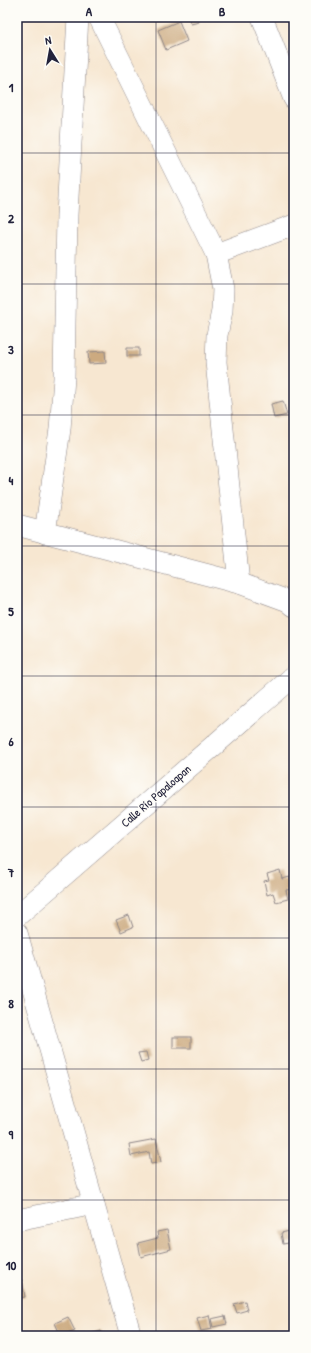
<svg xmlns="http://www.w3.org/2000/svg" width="311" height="1353" font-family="'Patrick Hand',sans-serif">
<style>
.building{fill:#ccaa80}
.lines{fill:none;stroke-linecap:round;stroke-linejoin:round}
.street-casing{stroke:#8c8486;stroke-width:22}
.street{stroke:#fff;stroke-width:21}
.grid{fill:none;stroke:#22223b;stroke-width:1;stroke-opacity:0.55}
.labels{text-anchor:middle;stroke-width:3;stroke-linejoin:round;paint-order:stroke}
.street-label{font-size:12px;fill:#22223b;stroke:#fdfcf7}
.neatline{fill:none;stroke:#22223b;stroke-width:1.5}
.grid-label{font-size:13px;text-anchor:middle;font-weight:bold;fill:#22223b}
</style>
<rect width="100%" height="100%" fill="#fdfcf7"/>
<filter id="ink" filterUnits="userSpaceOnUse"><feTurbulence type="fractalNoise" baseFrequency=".025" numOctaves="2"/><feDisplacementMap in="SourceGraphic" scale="8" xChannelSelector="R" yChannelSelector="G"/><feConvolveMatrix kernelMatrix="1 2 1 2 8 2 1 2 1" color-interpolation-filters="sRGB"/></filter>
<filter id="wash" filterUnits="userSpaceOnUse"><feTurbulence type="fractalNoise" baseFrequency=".012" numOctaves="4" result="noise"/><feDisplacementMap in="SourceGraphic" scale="16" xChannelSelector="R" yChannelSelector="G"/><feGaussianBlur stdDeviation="0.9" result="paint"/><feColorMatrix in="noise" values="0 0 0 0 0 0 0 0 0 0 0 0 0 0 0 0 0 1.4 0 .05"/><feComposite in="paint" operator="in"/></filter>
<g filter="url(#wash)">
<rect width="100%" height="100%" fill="#f7e7d1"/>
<g id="blocks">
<g class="building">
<polygon points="188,17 197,17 199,22 191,24"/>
<polygon points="179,21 187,41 166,50 158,30"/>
<rect x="17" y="31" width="2" height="13"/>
<rect x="127" y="348" width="12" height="8"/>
<polygon points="105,351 106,363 89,364 88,352"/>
<polygon points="283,401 287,415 274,418 271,404"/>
<polygon points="280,870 282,879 290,877 293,889 286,890 288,899 276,902 273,893 267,895 264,881 269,880 267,874"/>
<polygon points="129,915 133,927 121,932 116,920"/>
<rect x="173" y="1037" width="18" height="11"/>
<polygon points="146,1052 148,1060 141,1062 138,1053"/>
<polygon points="156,1139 161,1162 151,1164 149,1152 131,1156 129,1144"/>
<polygon points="167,1230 171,1249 141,1257 138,1243 158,1238 157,1232"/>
<polygon points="294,1230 294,1242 283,1244 281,1233"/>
<polygon points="17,1280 22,1280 25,1297 19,1298"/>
<polygon points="245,1301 247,1310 237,1313 234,1304"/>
<polygon points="209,1315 212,1329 201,1331 197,1318"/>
<polygon points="225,1316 227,1324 213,1327 211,1319"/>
<polygon points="68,1317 75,1331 61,1336 55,1323"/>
<polygon points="101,1331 103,1336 84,1336"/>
</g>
</g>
</g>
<g filter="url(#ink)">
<use href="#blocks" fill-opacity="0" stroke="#8c8486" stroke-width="1"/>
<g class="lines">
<defs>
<g id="street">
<polyline points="99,17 216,254 223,289 222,311 217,335 216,362 239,583"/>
<polyline points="262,17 294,99"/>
<polyline points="216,254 294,225"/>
<polyline points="17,525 239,583 288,601 294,606"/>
<polyline points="45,533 60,429 64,378 67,215 78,17"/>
<polyline points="17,916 294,676"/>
<polyline points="17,933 131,1336"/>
<polyline points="17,1220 94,1204"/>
</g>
</defs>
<use href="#street" class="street-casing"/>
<use href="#street" class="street"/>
</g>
</g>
<path class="grid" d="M156,17V1336M17,153H294M17,284H294M17,415H294M17,546H294M17,676H294M17,807H294M17,938H294M17,1069H294M17,1200H294"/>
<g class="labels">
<g class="street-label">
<text transform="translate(156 796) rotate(-41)" y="4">Calle Río Papaloapan</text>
</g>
</g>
<rect width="311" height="1353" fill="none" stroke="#fdfcf7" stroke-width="44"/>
<g transform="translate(50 50) rotate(349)" stroke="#fdfcf7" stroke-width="3" paint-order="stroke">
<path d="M0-3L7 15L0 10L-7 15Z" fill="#22223b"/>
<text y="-6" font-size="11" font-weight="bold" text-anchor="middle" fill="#22223b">N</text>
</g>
<rect x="22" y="22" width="267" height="1309" class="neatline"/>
<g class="grid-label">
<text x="89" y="16">A</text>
<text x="222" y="16">B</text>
<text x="11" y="92">1</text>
<text x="11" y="223">2</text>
<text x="11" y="354">3</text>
<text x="11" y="485">4</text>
<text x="11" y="616">5</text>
<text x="11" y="746">6</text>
<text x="11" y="877">7</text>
<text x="11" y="1008">8</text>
<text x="11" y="1139">9</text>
<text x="11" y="1270">10</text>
</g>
</svg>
